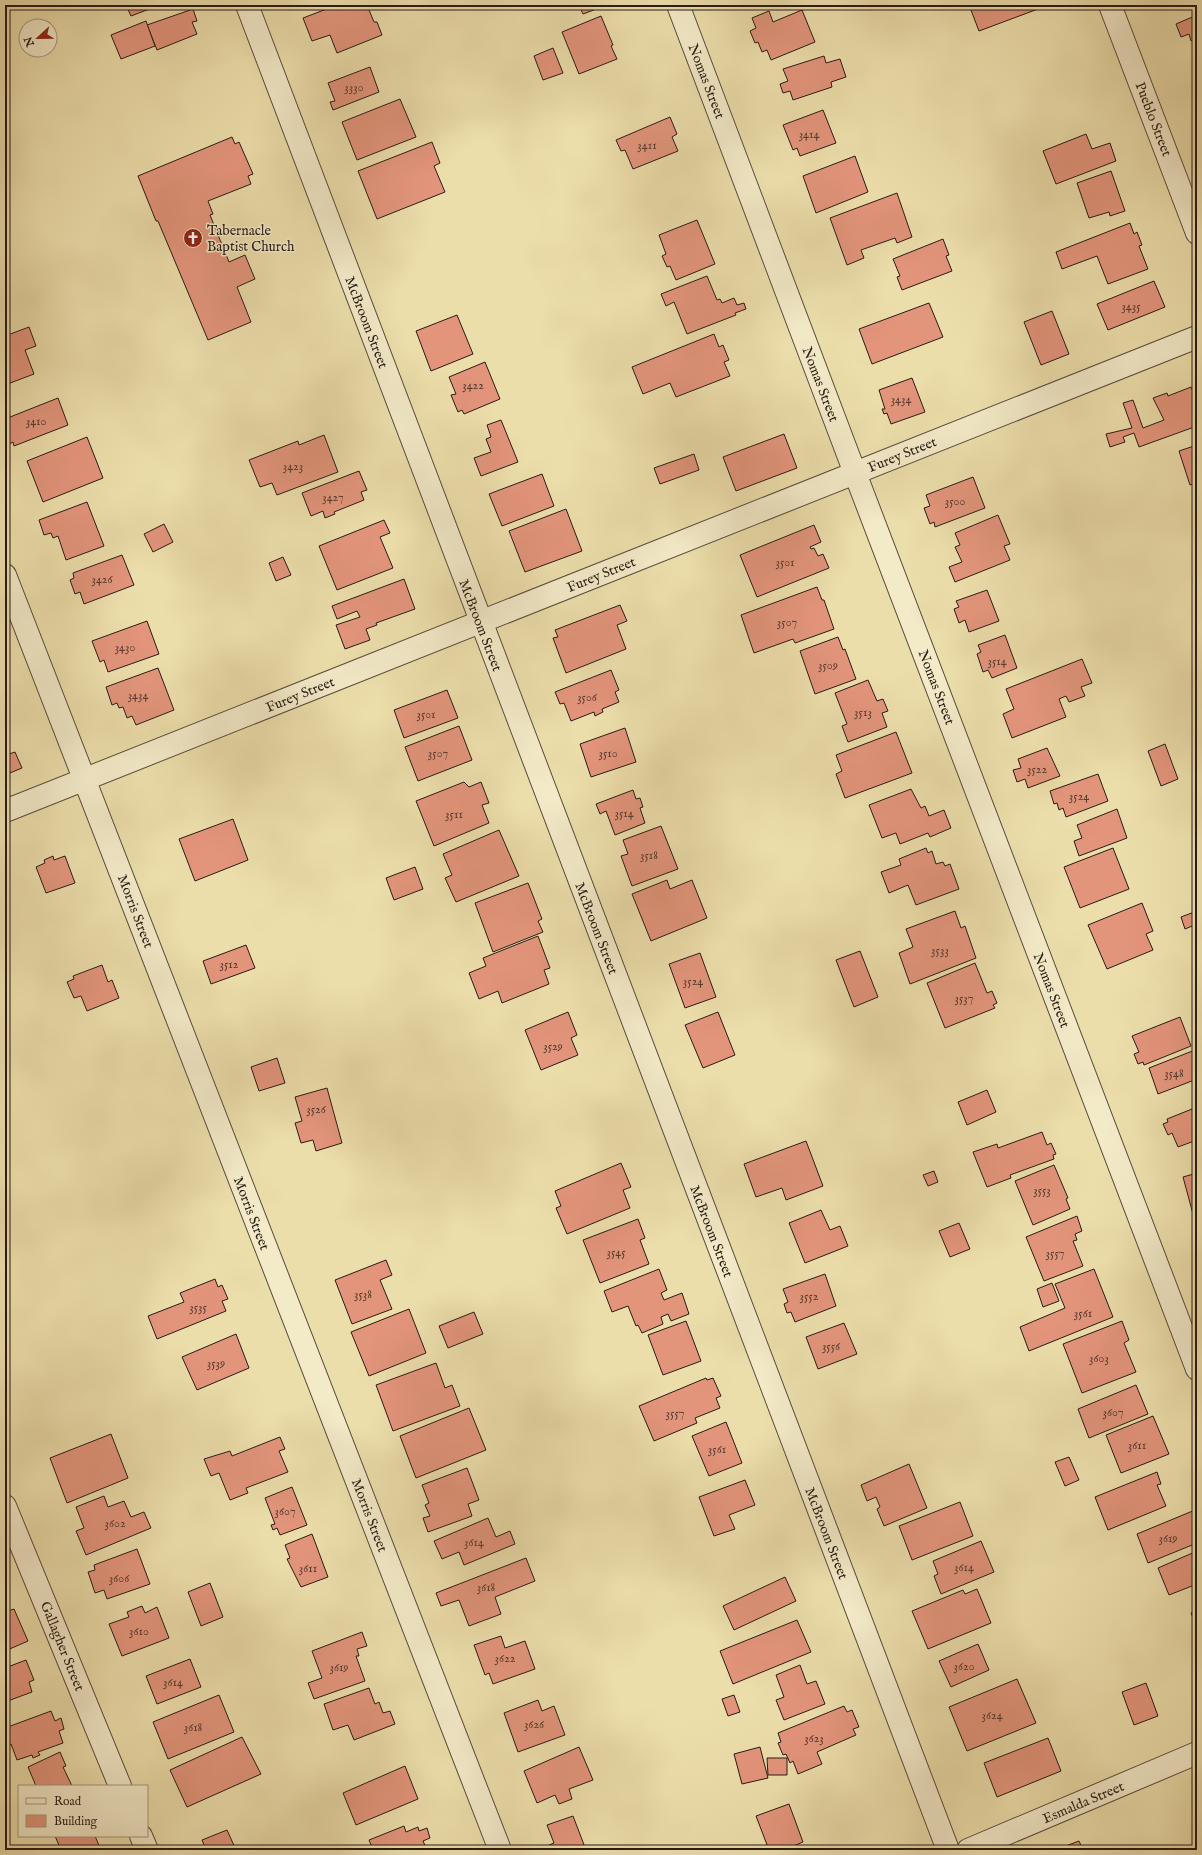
<svg xmlns="http://www.w3.org/2000/svg" width="1202" height="1855" font-family="'IM FELL English',serif">
<style>
.building{fill:#e3957c;stroke:#281b14}
.lines{fill:none;stroke-linecap:round;stroke-linejoin:round}
.minor-casing{stroke:#594c3a;stroke-width:24}
.minor{stroke:#f3eac8;stroke-width:22}
.labels{text-anchor:middle;stroke-width:3;stroke-linejoin:round;paint-order:stroke}
.number-label{font-size:12px;fill:#573a2e}
.street-label{font-size:14px;fill:#281b14;stroke:#f3eac8}
.poi-label{font-size:14px;fill:#281b14;stroke:#f3eac8;text-anchor:start}
</style>
<rect width="100%" height="100%" fill="#ecdeab"/>
<filter id="stains"><feTurbulence type="fractalNoise" baseFrequency=".005" numOctaves="4"/><feColorMatrix values="0 0 0 0 .2 0 0 0 0 .09 0 0 0 0 .02 0 0 0 .5 -.17"/></filter>
<radialGradient id="worn" r=".72"><stop offset=".6" stop-color="#630" stop-opacity="0"/><stop offset="1" stop-color="#630" stop-opacity=".3"/></radialGradient>
<g class="building">
<polygon points="126,5 160,5 131,16"/>
<polygon points="337,5 367,5 374,22 377,22 382,35 337,53 330,35 312,41 303,18"/>
<polygon points="579,5 607,5 583,14"/>
<polygon points="969,5 1046,5 1046,6 979,31"/>
<polygon points="193,9 197,21 192,22 197,34 157,50 147,25"/>
<polygon points="802,10 815,42 771,60 767,50 762,52 758,42 755,43 750,31 756,28 752,18 769,11 773,22"/>
<polygon points="1197,15 1197,41 1196,39 1191,41 1189,34 1181,37 1176,24"/>
<polygon points="601,16 613,45 611,46 617,59 579,74 562,32"/>
<polygon points="146,21 155,46 121,59 111,35"/>
<polygon points="553,48 563,73 543,80 534,56"/>
<polygon points="824,56 826,63 840,59 846,77 831,82 832,87 793,100 790,91 783,93 780,84 788,81 783,69"/>
<polygon points="370,67 379,92 333,110 330,102 335,101 328,83"/>
<polygon points="400,99 416,137 357,160 342,122"/>
<polygon points="823,110 836,143 800,156 797,148 793,150 783,125"/>
<polygon points="670,117 677,134 672,137 678,151 633,169 625,150 621,151 616,140"/>
<polygon points="1086,134 1092,149 1110,143 1116,161 1056,184 1043,151"/>
<polygon points="232,137 235,144 239,142 253,174 248,176 251,184 208,201 213,214 210,215 229,262 245,255 255,279 237,287 251,322 208,340 158,221 156,221 138,176"/>
<polygon points="432,142 440,163 434,166 445,192 377,219 358,171"/>
<polygon points="855,156 868,192 816,213 803,176"/>
<polygon points="1111,171 1125,211 1110,216 1109,212 1089,218 1077,183"/>
<polygon points="897,193 912,237 897,243 895,238 861,250 864,258 847,265 830,218"/>
<polygon points="697,220 715,264 676,280 670,266 667,267 662,256 666,254 659,235"/>
<polygon points="1130,223 1134,234 1137,232 1142,245 1139,246 1148,269 1108,284 1097,256 1062,269 1056,252"/>
<polygon points="943,239 949,255 946,256 952,271 902,290 897,277 900,276 893,259"/>
<polygon points="707,276 717,300 720,299 722,303 734,298 737,305 744,303 746,309 735,313 736,315 687,334 674,302 666,306 661,294"/>
<polygon points="1154,281 1165,307 1108,330 1097,304"/>
<polygon points="929,303 943,337 872,364 859,329"/>
<polygon points="1052,311 1069,354 1041,365 1024,322"/>
<polygon points="457,315 473,354 431,371 416,331"/>
<polygon points="29,327 36,346 25,350 34,374 5,385 5,336"/>
<polygon points="714,334 719,347 723,345 729,360 724,362 730,376 676,397 670,383 643,394 632,367"/>
<polygon points="485,362 500,399 464,414 462,410 458,412 451,395 456,394 449,377"/>
<polygon points="912,378 925,412 891,424 887,413 884,414 882,409 885,409 879,390"/>
<polygon points="1191,387 1196,399 1197,398 1197,426 1139,447 1134,433 1123,437 1125,442 1110,447 1106,434 1132,428 1123,403 1133,400 1143,428 1164,420 1153,398 1167,393 1168,396"/>
<polygon points="58,398 68,425 14,446 13,442 5,446 5,424 7,423 5,419"/>
<polygon points="501,420 518,462 481,476 474,458 491,452 486,439 491,437 487,425"/>
<polygon points="784,434 797,468 736,491 723,457"/>
<polygon points="324,435 338,472 277,495 272,483 260,487 249,460 298,441 299,445"/>
<polygon points="87,437 103,478 43,502 27,461"/>
<polygon points="1197,445 1197,482 1190,485 1179,451"/>
<polygon points="694,454 699,470 660,484 654,468"/>
<polygon points="359,471 367,490 361,492 364,500 334,512 335,514 325,518 323,511 311,516 302,493"/>
<polygon points="542,474 554,506 502,526 489,494"/>
<polygon points="973,477 985,508 935,527 934,522 930,524 924,508 930,506 926,495"/>
<polygon points="87,502 104,546 66,560 58,536 53,538 51,533 44,535 39,520"/>
<polygon points="566,509 582,551 525,572 509,531"/>
<polygon points="998,515 1010,544 1004,546 1010,560 955,582 949,567 962,562 955,547 960,545 955,533"/>
<polygon points="384,520 390,533 380,537 393,568 337,590 319,546"/>
<polygon points="164,524 173,542 153,552 144,534"/>
<polygon points="814,525 821,542 810,547 811,549 814,548 818,556 823,554 829,568 757,597 740,555"/>
<polygon points="122,555 134,585 84,604 80,592 75,594 70,580 74,578 73,573"/>
<polygon points="283,557 291,575 276,581 269,563"/>
<polygon points="404,579 415,609 376,623 377,625 366,629 370,640 345,649 336,625 360,617 357,611 337,619 332,606"/>
<polygon points="817,587 822,600 824,600 834,629 795,643 793,639 754,653 741,615"/>
<polygon points="987,590 999,621 969,632 965,620 959,623 954,609 959,607 956,601"/>
<polygon points="620,605 627,621 617,625 626,649 566,673 553,638 558,637 555,630"/>
<polygon points="147,621 159,654 108,672 104,660 100,662 92,641"/>
<polygon points="1005,635 1017,668 992,678 988,670 983,672 977,654 981,652 978,645"/>
<polygon points="838,637 843,650 845,649 856,679 815,694 800,651"/>
<polygon points="1082,659 1092,683 1081,687 1085,696 1069,702 1066,696 1059,699 1066,717 1012,738 1003,714 1014,709 1006,689"/>
<polygon points="158,668 174,710 136,725 132,716 127,718 123,707 119,708 117,703 112,705 106,687"/>
<polygon points="611,670 619,690 615,692 619,702 602,709 603,712 595,716 594,712 571,721 564,703 560,704 555,692"/>
<polygon points="868,680 877,701 883,699 888,711 882,713 887,727 848,742 842,726 847,724 835,693"/>
<polygon points="447,690 458,718 404,738 394,710"/>
<polygon points="459,726 472,760 418,781 405,747"/>
<polygon points="625,728 636,762 591,777 580,744"/>
<polygon points="896,732 912,773 845,798 836,774 842,771 836,755"/>
<polygon points="5,744 9,754 15,752 22,768 5,775"/>
<polygon points="1165,744 1178,779 1161,786 1148,751"/>
<polygon points="1047,748 1060,776 1028,788 1025,779 1017,782 1013,770 1021,768 1018,759"/>
<polygon points="1098,774 1108,801 1066,817 1063,808 1059,810 1057,803 1054,804 1050,791"/>
<polygon points="464,782 469,787 481,782 489,803 482,805 489,823 434,846 416,801"/>
<polygon points="911,789 921,808 925,806 929,816 944,810 951,828 930,837 928,833 900,844 896,833 882,838 869,805"/>
<polygon points="633,790 636,799 640,798 643,807 640,808 645,823 615,835 606,811 600,814 596,804"/>
<polygon points="1117,809 1127,838 1079,856 1074,841 1082,838 1077,825"/>
<polygon points="233,819 248,860 195,881 179,839"/>
<polygon points="661,826 678,869 632,886 621,856 628,854 623,840"/>
<polygon points="499,830 519,876 456,902 445,878 452,875 443,854"/>
<polygon points="926,848 928,853 932,851 936,864 943,862 945,866 950,864 959,889 916,905 908,885 889,893 881,872 901,865 899,859"/>
<polygon points="1113,848 1129,889 1080,908 1064,867"/>
<polygon points="53,856 54,860 65,856 75,883 46,893 36,867 45,863 44,860"/>
<polygon points="415,867 423,889 394,900 386,878"/>
<polygon points="667,880 670,889 692,880 707,918 651,941 632,894"/>
<polygon points="528,883 542,919 538,921 543,932 493,952 475,903"/>
<polygon points="1142,903 1153,931 1146,934 1153,950 1107,969 1088,925"/>
<polygon points="955,911 961,928 965,926 976,958 910,984 899,953 913,947 906,929"/>
<polygon points="1197,911 1197,924 1185,929 1181,917"/>
<polygon points="538,936 550,968 544,970 549,984 502,1003 498,991 479,999 469,973 486,966 483,958"/>
<polygon points="246,945 255,968 211,984 203,961"/>
<polygon points="860,951 878,997 854,1007 836,960"/>
<polygon points="700,953 716,997 685,1008 669,964"/>
<polygon points="975,963 987,993 992,991 997,1003 993,1005 995,1008 945,1028 927,983"/>
<polygon points="102,965 108,982 112,980 119,998 87,1011 81,996 74,998 67,982 74,979 73,976"/>
<polygon points="568,1012 577,1035 571,1038 578,1055 541,1070 525,1030"/>
<polygon points="718,1012 735,1055 703,1068 685,1025"/>
<polygon points="1180,1017 1191,1046 1144,1065 1143,1062 1138,1064 1134,1054 1139,1052 1132,1036"/>
<polygon points="1195,1050 1197,1057 1197,1079 1158,1094 1149,1068"/>
<polygon points="277,1058 285,1083 259,1091 251,1067"/>
<polygon points="327,1088 342,1143 316,1151 313,1140 301,1143 295,1123 302,1121 295,1097"/>
<polygon points="987,1090 996,1112 967,1125 958,1102"/>
<polygon points="1197,1107 1197,1140 1178,1147 1172,1133 1168,1135 1163,1124 1168,1122 1167,1119"/>
<polygon points="1042,1132 1047,1145 1051,1143 1056,1154 1053,1155 1054,1159 1010,1175 1011,1178 987,1187 973,1152 997,1144 998,1148"/>
<polygon points="806,1141 823,1186 786,1200 782,1188 756,1197 744,1164"/>
<polygon points="621,1163 631,1187 623,1190 630,1208 567,1234 556,1208 561,1206 555,1191"/>
<polygon points="1054,1165 1068,1198 1066,1199 1070,1209 1033,1225 1015,1181"/>
<polygon points="934,1171 938,1182 928,1186 923,1175"/>
<polygon points="1197,1173 1197,1212 1193,1214 1183,1177"/>
<polygon points="821,1210 830,1230 840,1226 848,1246 805,1263 789,1223"/>
<polygon points="1077,1216 1082,1231 1075,1234 1077,1240 1073,1241 1083,1266 1044,1281 1026,1237"/>
<polygon points="638,1219 645,1238 640,1240 649,1264 600,1283 583,1240"/>
<polygon points="959,1223 970,1249 950,1257 939,1231"/>
<polygon points="386,1260 392,1275 380,1280 392,1309 352,1324 335,1280"/>
<polygon points="659,1269 667,1290 661,1293 664,1300 682,1293 689,1314 671,1321 668,1314 661,1317 663,1324 642,1333 638,1325 636,1326 628,1306 612,1312 604,1291"/>
<polygon points="1094,1269 1113,1317 1029,1351 1020,1327 1065,1308 1055,1284"/>
<polygon points="825,1274 836,1306 795,1322 791,1312 787,1313 784,1304 788,1302 783,1289"/>
<polygon points="215,1279 218,1287 222,1285 228,1299 222,1301 226,1311 157,1339 148,1316 184,1302 180,1293"/>
<polygon points="1052,1283 1059,1301 1043,1307 1037,1289"/>
<polygon points="409,1309 426,1353 369,1376 351,1332"/>
<polygon points="474,1312 483,1334 448,1348 439,1326"/>
<polygon points="686,1321 701,1361 663,1375 648,1335"/>
<polygon points="1122,1321 1129,1340 1124,1343 1136,1372 1082,1393 1063,1344"/>
<polygon points="844,1323 857,1354 818,1369 806,1337"/>
<polygon points="236,1334 249,1368 197,1390 182,1357"/>
<polygon points="436,1363 445,1388 452,1385 460,1406 393,1431 376,1385"/>
<polygon points="706,1378 707,1380 713,1378 721,1396 716,1398 720,1408 695,1418 697,1423 654,1441 639,1406"/>
<polygon points="1136,1385 1148,1414 1089,1438 1078,1409"/>
<polygon points="469,1408 486,1450 416,1478 400,1436"/>
<polygon points="1153,1416 1169,1454 1121,1473 1106,1435"/>
<polygon points="726,1422 742,1463 709,1476 692,1436"/>
<polygon points="111,1434 128,1478 67,1503 50,1458"/>
<polygon points="280,1437 285,1449 279,1451 288,1472 246,1488 248,1493 230,1500 219,1473 211,1476 204,1459 230,1451 232,1456"/>
<polygon points="1069,1457 1079,1480 1065,1486 1055,1462"/>
<polygon points="909,1464 927,1508 884,1526 877,1509 880,1507 876,1497 867,1501 861,1485"/>
<polygon points="467,1468 479,1500 468,1504 472,1516 428,1532 423,1518 430,1516 425,1505 429,1503 422,1485"/>
<polygon points="1157,1472 1161,1484 1157,1485 1166,1506 1108,1530 1095,1497"/>
<polygon points="745,1480 755,1505 729,1515 735,1529 714,1536 699,1497"/>
<polygon points="292,1487 307,1525 280,1535 277,1528 273,1530 271,1525 275,1524 265,1498"/>
<polygon points="104,1496 108,1507 124,1501 131,1517 144,1512 151,1528 86,1555 76,1531 84,1528 76,1507"/>
<polygon points="960,1502 973,1536 912,1560 899,1526"/>
<polygon points="1195,1510 1197,1516 1197,1543 1148,1563 1137,1534"/>
<polygon points="488,1518 496,1537 510,1531 515,1544 464,1565 459,1552 442,1559 434,1541"/>
<polygon points="312,1534 328,1577 301,1587 287,1559 290,1558 285,1545"/>
<polygon points="981,1541 994,1572 941,1594 934,1576 938,1574 933,1561"/>
<polygon points="137,1549 150,1584 107,1599 104,1590 95,1593 88,1572 95,1570 94,1565"/>
<polygon points="1197,1551 1197,1584 1169,1595 1158,1568"/>
<polygon points="526,1558 535,1581 495,1597 501,1614 469,1626 459,1600 441,1606 436,1593"/>
<polygon points="785,1577 796,1601 734,1630 723,1606"/>
<polygon points="210,1583 223,1617 201,1626 188,1592"/>
<polygon points="977,1589 991,1623 928,1649 912,1611 963,1590 965,1594"/>
<polygon points="142,1606 145,1613 157,1607 169,1638 122,1656 109,1624 129,1617 127,1612"/>
<polygon points="14,1609 28,1641 5,1651 5,1612"/>
<polygon points="1197,1610 1197,1628 1191,1613"/>
<polygon points="797,1620 811,1652 733,1684 720,1651"/>
<polygon points="362,1632 367,1646 357,1649 359,1656 356,1656 365,1681 314,1699 308,1683 322,1678 312,1651"/>
<polygon points="501,1636 505,1648 525,1641 535,1669 493,1684 489,1673 485,1675 474,1645"/>
<polygon points="978,1644 989,1670 951,1687 939,1661"/>
<polygon points="190,1659 201,1687 157,1704 146,1676"/>
<polygon points="26,1660 34,1680 29,1682 32,1692 5,1702 5,1668"/>
<polygon points="800,1665 807,1684 816,1681 825,1704 784,1720 776,1700 784,1697 776,1675"/>
<polygon points="1017,1679 1036,1723 967,1751 949,1707"/>
<polygon points="1146,1683 1158,1716 1134,1725 1122,1692"/>
<polygon points="369,1688 375,1704 379,1702 383,1713 390,1711 395,1724 354,1740 348,1725 333,1730 324,1704"/>
<polygon points="219,1695 234,1732 168,1759 153,1722"/>
<polygon points="734,1695 740,1712 728,1716 722,1699"/>
<polygon points="538,1700 542,1711 554,1706 565,1735 518,1752 504,1713"/>
<polygon points="844,1706 847,1712 852,1710 859,1727 853,1729 856,1735 817,1752 822,1764 798,1774 793,1761 790,1763 786,1754 783,1755 778,1743 781,1742 778,1733"/>
<polygon points="51,1711 55,1721 61,1718 64,1729 59,1731 63,1743 38,1752 40,1755 33,1758 32,1755 17,1760 11,1744 5,1747 5,1728"/>
<polygon points="242,1737 261,1774 187,1807 170,1770"/>
<polygon points="1048,1738 1061,1771 997,1797 984,1763"/>
<polygon points="579,1747 593,1780 569,1789 572,1799 559,1804 555,1795 537,1803 524,1771"/>
<polygon points="760,1747 768,1778 742,1784 734,1754"/>
<polygon points="60,1752 66,1766 63,1767 72,1786 36,1786 28,1767"/>
<polygon points="767,1758 787,1758 787,1775 768,1775"/>
<polygon points="405,1766 418,1799 356,1825 343,1793"/>
<polygon points="789,1804 803,1842 791,1847 792,1850 769,1850 756,1816"/>
<polygon points="573,1816 586,1850 551,1850 549,1845 554,1843 547,1825"/>
<polygon points="404,1826 406,1832 418,1827 419,1831 427,1828 430,1838 423,1841 427,1850 373,1850 369,1840"/>
<polygon points="227,1830 236,1850 206,1850 202,1840"/>
<polygon points="55,1836 95,1836 100,1848 96,1850 61,1850"/>
<polygon points="1079,1841 1083,1850 1055,1850"/>
</g>
<g class="lines">
<defs>
<g id="minor">
<polyline points="247,5 948,1850"/>
<polyline points="678,5 855,473 1197,1369"/>
<polyline points="1110,5 1197,233"/>
<polyline points="5,575 500,1850"/>
<polyline points="5,811 1197,337"/>
<polyline points="5,1506 120,1786"/>
<polyline points="141,1836 147,1850"/>
<polyline points="968,1850 1197,1753"/>
</g>
</defs>
<use href="#minor" class="minor-casing"/>
<use href="#minor" class="minor"/>
</g>
<defs>
<symbol id="church-disc" viewBox="-11 -11 22 22"><circle r="9.5" fill="#8f2418" stroke="#f3eac8"/><path d="M-1.2-6h2.4v3.5h3.3v2.4h-3.3V6h-2.4V-.1h-3.3v-2.4h3.3Z" fill="#fff"/></symbol>
</defs>
<g fill-rule="evenodd">
<use href="#church-disc" x="182" y="227" width="22" height="22"/>
</g>
<g class="labels">
<g class="number-label">
<text x="354" y="91">3330</text>
<text x="809" y="138">3414</text>
<text x="647" y="149">3411</text>
<text x="1131" y="310">3435</text>
<text x="473" y="389">3422</text>
<text x="901" y="403">3434</text>
<text x="36" y="425">3410</text>
<text x="293" y="470">3423</text>
<text x="333" y="501">3427</text>
<text x="955" y="505">3500</text>
<text x="785" y="566">3501</text>
<text x="102" y="583">3426</text>
<text x="787" y="626">3507</text>
<text x="125" y="651">3430</text>
<text x="997" y="665">3514</text>
<text x="828" y="669">3509</text>
<text x="138" y="699">3434</text>
<text x="587" y="701">3506</text>
<text x="863" y="716">3513</text>
<text x="426" y="718">3501</text>
<text x="438" y="757">3507</text>
<text x="608" y="757">3510</text>
<text x="1037" y="773">3522</text>
<text x="1079" y="800">3524</text>
<text x="624" y="817">3514</text>
<text x="454" y="818">3511</text>
<text x="649" y="859">3518</text>
<text x="940" y="954">3533</text>
<text x="229" y="968">3512</text>
<text x="693" y="985">3524</text>
<text x="964" y="1002">3537</text>
<text x="553" y="1050">3529</text>
<text x="1174" y="1077">3548</text>
<text x="316" y="1113">3526</text>
<text x="1042" y="1194">3553</text>
<text x="616" y="1256">3545</text>
<text x="1055" y="1257">3557</text>
<text x="363" y="1298">3538</text>
<text x="809" y="1300">3552</text>
<text x="198" y="1311">3535</text>
<text x="1083" y="1317">3561</text>
<text x="831" y="1350">3556</text>
<text x="1099" y="1362">3603</text>
<text x="216" y="1367">3539</text>
<text x="1113" y="1416">3607</text>
<text x="675" y="1417">3557</text>
<text x="1137" y="1449">3611</text>
<text x="717" y="1453">3561</text>
<text x="285" y="1515">3607</text>
<text x="115" y="1527">3602</text>
<text x="1168" y="1542">3619</text>
<text x="474" y="1546">3614</text>
<text x="964" y="1571">3614</text>
<text x="308" y="1572">3611</text>
<text x="119" y="1582">3606</text>
<text x="486" y="1591">3618</text>
<text x="139" y="1635">3610</text>
<text x="505" y="1662">3622</text>
<text x="964" y="1670">3620</text>
<text x="339" y="1671">3619</text>
<text x="173" y="1686">3614</text>
<text x="992" y="1719">3624</text>
<text x="534" y="1728">3626</text>
<text x="193" y="1731">3618</text>
<text x="814" y="1742">3623</text>
</g>
<g class="street-label">
<text transform="translate(707 81) rotate(69)" y="5">Nomas Street</text>
<text transform="translate(1154 119) rotate(69)" y="5">Pueblo Street</text>
<text transform="translate(367 322) rotate(69)" y="5">McBroom Street</text>
<text transform="translate(821 384) rotate(69)" y="5">Nomas Street</text>
<text transform="translate(902 454) rotate(-22)" y="5">Furey Street</text>
<text transform="translate(601 574) rotate(-22)" y="5">Furey Street</text>
<text transform="translate(481 625) rotate(69)" y="5">McBroom Street</text>
<text transform="translate(937 687) rotate(69)" y="5">Nomas Street</text>
<text transform="translate(300 694) rotate(-22)" y="5">Furey Street</text>
<text transform="translate(136 911) rotate(69)" y="5">Morris Street</text>
<text transform="translate(597 928) rotate(69)" y="5">McBroom Street</text>
<text transform="translate(1052 990) rotate(69)" y="5">Nomas Street</text>
<text transform="translate(252 1213) rotate(69)" y="5">Morris Street</text>
<text transform="translate(712 1231) rotate(69)" y="5">McBroom Street</text>
<text transform="translate(370 1515) rotate(69)" y="5">Morris Street</text>
<text transform="translate(827 1533) rotate(69)" y="5">McBroom Street</text>
<text transform="translate(63 1646) rotate(68)" y="5">Gallagher Street</text>
<text transform="translate(1083 1802) rotate(-23)" y="5">Esmalda Street</text>
</g>
<g class="poi-label">
<text x="207" y="235">Tabernacle<tspan x="207" dy="16">Baptist Church</tspan></text>
</g>
</g>
<rect width="1202" height="1855" fill="none" stroke="#ecdeab" stroke-width="20"/>
<rect x="6" y="6" width="1190" height="1843" fill="none" stroke="#281b14" stroke-width="2"/>
<rect x="10" y="10" width="1182" height="1835" fill="none" stroke="#281b14"/>
<rect x="18" y="1785" width="130" height="52" fill="#f3eac8" stroke="#a29780"/>
<rect x="26" y="1798" width="20" height="6" fill="#f3eac8" stroke="#a29780"/>
<text x="54" y="1805" font-size="12" fill="#281b14">Road</text>
<rect x="26" y="1815" width="20" height="12" fill="#e3957c" stroke="#a29780"/>
<text x="54" y="1825" font-size="12" fill="#281b14">Building</text>
<g transform="translate(38 38) rotate(248)"><circle r="19" fill="#f3eac8" stroke="#a29780"/>
<path d="M0-3L7 15L0 10L-7 15Z" fill="#8f2418"/>
<text y="-6" font-size="11" font-weight="bold" text-anchor="middle" fill="#281b14">N</text>
</g>
<rect width="100%" height="100%" filter="url(#stains)"/>
<rect width="100%" height="100%" fill="url(#worn)"/>
</svg>
